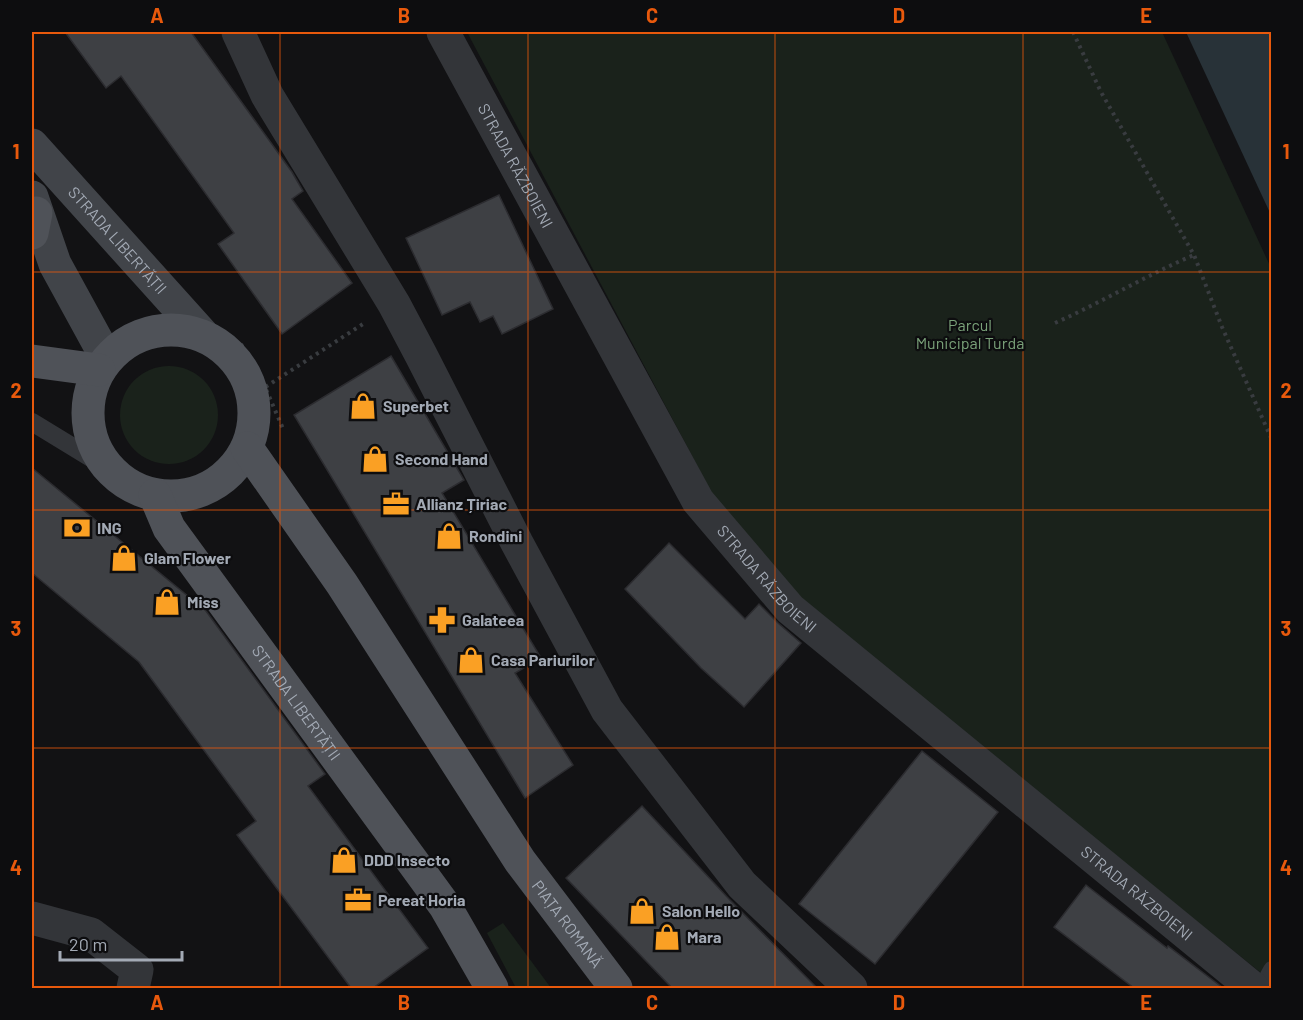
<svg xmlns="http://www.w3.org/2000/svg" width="1303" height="1020" font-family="Barlow,sans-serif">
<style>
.green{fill:#1a221b}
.water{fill:#283238}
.building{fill:#3e4044;stroke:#2c2c30;stroke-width:1.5}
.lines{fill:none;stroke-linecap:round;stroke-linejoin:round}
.path{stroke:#393c40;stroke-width:4;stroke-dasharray:3 4.5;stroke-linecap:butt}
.lane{stroke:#333539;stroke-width:18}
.street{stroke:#333539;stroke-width:33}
.secondary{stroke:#414449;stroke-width:33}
.primary{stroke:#4f5258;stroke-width:33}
.grid{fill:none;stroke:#e8590c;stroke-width:1.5;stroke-opacity:0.55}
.labels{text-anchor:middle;stroke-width:4.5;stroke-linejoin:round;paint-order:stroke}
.street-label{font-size:16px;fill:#a3aab5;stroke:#0d0d0f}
.park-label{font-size:16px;fill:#7aa179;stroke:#0d0d0f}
.poi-label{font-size:16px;font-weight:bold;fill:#a3aab5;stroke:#0d0d0f;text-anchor:start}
.neatline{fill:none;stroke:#e8590c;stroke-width:2}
.grid-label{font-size:20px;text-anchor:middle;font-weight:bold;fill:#e8590c}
</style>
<rect width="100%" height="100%" fill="#121214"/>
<g class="green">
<polygon points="467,32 1162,32 1271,268 1271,981 800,602 716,501"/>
<circle cx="169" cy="415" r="49"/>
<polygon points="503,923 551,988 516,988 487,933"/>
</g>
<polygon class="water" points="1186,32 1271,32 1271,215"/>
<g class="building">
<polygon points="65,32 191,32 292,172 303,191 292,199 352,283 282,334 218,244 234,233 121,76 106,88"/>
<polygon points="499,195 553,309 502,334 493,316 480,322 470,302 442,315 406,238"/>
<polygon points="391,356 464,480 442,493 541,658 515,673 573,765 525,798 294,415"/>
<polygon points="32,468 206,611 325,774 308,786 428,948 373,988 351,988 237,835 256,821 139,662 32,573"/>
<polygon points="669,543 745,619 759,604 778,623 801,643 744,707 701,668 625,589"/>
<polygon points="922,751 998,812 875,964 799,904"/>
<polygon points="642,806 729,899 817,988 672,988 566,878"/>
<polygon points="1086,885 1167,948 1168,946 1223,988 1134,988 1054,927"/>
</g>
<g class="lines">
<g class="path">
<polyline points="1073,32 1101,92 1194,255 1222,327 1272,440"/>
<path d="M1055,323C1102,302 1147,275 1194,255"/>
<polyline points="241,344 265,387 284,431"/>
<polyline points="253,395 363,324"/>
</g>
<g class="lane">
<polyline points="32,422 109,469"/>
<polyline points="1262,988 1272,970"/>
</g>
<g class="street">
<polyline points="238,32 267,95 394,304 421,355 517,543 607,710 742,885 851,988"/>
<path id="s1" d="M443,32L698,501L790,609L1253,988"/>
<polyline points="32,918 91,934 137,970 133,988"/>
</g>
<g class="secondary">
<path id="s2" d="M32,145L204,336"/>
<polyline points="32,197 55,264 107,359"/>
</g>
<g class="primary">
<polyline points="32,233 36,213"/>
<circle cx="171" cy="413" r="83"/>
<polyline points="32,361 99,370"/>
<path id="s3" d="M247,448L342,584L520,861L616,988"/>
<path id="s4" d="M155,495L169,528L445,906L492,988"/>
</g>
</g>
<path class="grid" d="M280,32V988M528,32V988M775,32V988M1023,32V988M32,272H1272M32,510H1272M32,748H1272"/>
<defs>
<symbol id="shop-bare" viewBox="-9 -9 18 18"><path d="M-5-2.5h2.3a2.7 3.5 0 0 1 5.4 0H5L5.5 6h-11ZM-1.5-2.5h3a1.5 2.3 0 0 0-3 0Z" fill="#faa024" stroke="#0d0d0f" stroke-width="2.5" paint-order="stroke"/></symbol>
<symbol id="office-bare" viewBox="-9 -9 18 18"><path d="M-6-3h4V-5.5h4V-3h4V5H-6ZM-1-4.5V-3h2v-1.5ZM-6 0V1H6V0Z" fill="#faa024" stroke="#0d0d0f" stroke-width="2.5" paint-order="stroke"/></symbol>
<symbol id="bank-bare" viewBox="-9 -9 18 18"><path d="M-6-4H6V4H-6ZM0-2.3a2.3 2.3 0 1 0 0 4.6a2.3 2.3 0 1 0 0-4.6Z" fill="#faa024" stroke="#0d0d0f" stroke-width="2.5" paint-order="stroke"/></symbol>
<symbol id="pharmacy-bare" viewBox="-9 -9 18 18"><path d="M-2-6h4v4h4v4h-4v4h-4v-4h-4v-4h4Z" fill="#faa024" stroke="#0d0d0f" stroke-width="2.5" paint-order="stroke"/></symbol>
</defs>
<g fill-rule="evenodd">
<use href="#shop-bare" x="344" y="387" width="38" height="38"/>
<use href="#shop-bare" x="356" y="440" width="38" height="38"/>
<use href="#office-bare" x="377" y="485" width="38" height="38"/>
<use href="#bank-bare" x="58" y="509" width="38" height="38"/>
<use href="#shop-bare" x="430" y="517" width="38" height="38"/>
<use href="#shop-bare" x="105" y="539" width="38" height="38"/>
<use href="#shop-bare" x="148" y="583" width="38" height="38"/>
<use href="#pharmacy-bare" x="423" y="601" width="38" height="38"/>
<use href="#shop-bare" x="452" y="641" width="38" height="38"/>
<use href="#shop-bare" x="325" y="841" width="38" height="38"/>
<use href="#office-bare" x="339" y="881" width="38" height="38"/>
<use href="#shop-bare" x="623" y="892" width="38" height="38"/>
<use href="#shop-bare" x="648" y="918" width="38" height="38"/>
</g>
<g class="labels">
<g class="street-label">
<text dy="6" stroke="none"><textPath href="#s1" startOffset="152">STRADA RĂZBOIENI</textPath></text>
<text dy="6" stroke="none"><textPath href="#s2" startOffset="128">STRADA LIBERTĂȚII</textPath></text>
<text dy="6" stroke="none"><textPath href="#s1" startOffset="638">STRADA RĂZBOIENI</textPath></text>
<text dy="6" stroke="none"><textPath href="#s4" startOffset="252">STRADA LIBERTĂȚII</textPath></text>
<text dy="6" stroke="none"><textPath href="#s1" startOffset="1124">STRADA RĂZBOIENI</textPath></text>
<text dy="6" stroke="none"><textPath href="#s3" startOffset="574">PIAȚA ROMANĂ</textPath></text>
</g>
<g class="park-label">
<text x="970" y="331">Parcul<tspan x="970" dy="18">Municipal Turda</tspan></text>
</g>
<g class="poi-label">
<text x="383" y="412">Superbet</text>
<text x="395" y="465">Second Hand</text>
<text x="416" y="510">Allianz Țiriac</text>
<text x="97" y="534">ING</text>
<text x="469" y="542">Rondini</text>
<text x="144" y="564">Glam Flower</text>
<text x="187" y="608">Miss</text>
<text x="462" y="626">Galateea</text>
<text x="491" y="666">Casa Pariurilor</text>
<text x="364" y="866">DDD Insecto</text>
<text x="378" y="906">Pereat Horia</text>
<text x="662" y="917">Salon Hello</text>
<text x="687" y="943">Mara</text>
</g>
</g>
<rect width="1303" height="1020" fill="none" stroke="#0d0d0f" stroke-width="66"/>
<path d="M60 951v9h122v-9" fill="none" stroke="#a3aab5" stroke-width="3"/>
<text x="69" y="951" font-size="18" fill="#a3aab5" stroke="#0d0d0f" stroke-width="4.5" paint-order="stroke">20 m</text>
<rect x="33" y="33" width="1237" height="954" class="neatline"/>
<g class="grid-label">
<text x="157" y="23">A</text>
<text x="404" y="23">B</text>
<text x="652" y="23">C</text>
<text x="899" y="23">D</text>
<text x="1146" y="23">E</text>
<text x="16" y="159">1</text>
<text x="1286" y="159">1</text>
<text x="16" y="398">2</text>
<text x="1286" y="398">2</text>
<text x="16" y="636">3</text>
<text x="1286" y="636">3</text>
<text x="16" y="875">4</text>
<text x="1286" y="875">4</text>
<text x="157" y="1010">A</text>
<text x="404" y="1010">B</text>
<text x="652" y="1010">C</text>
<text x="899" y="1010">D</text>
<text x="1146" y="1010">E</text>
</g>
</svg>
